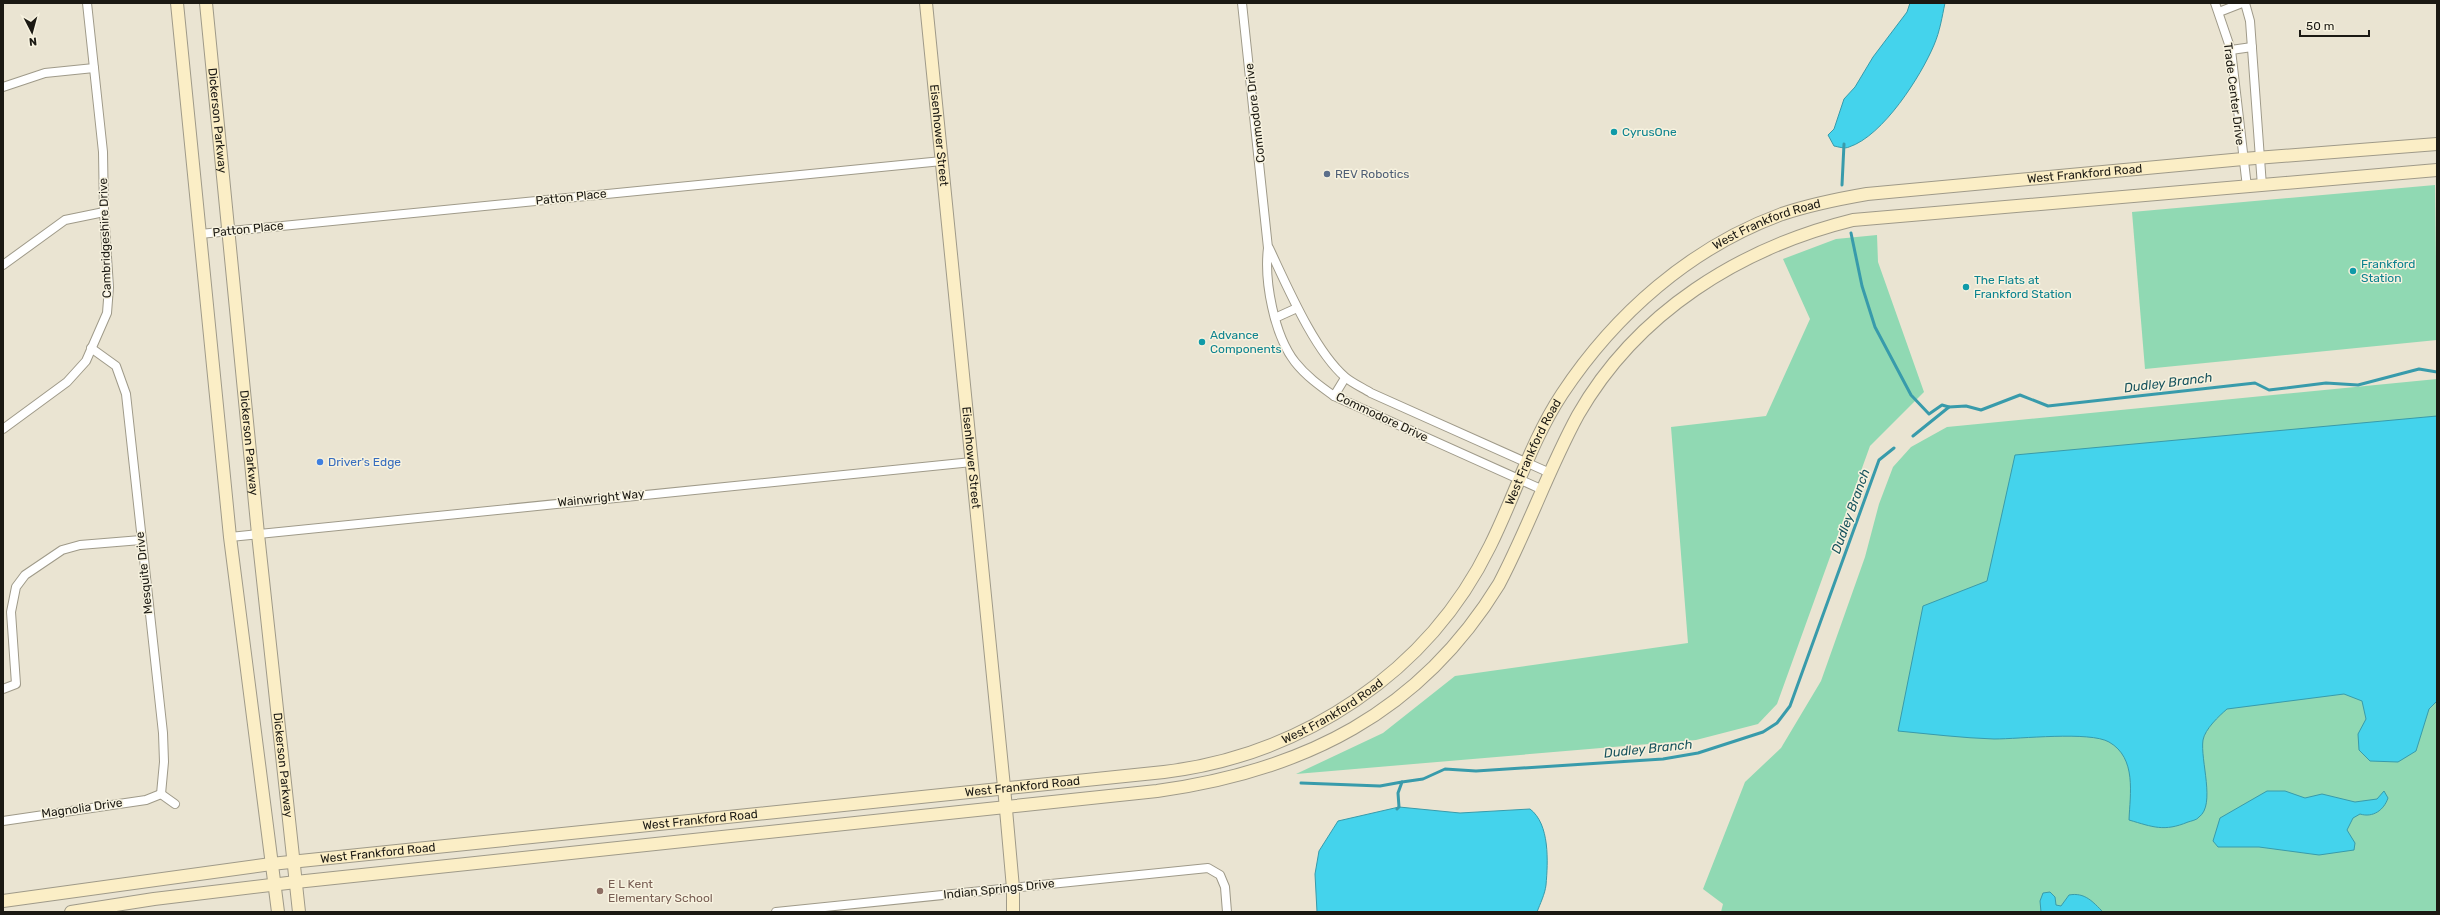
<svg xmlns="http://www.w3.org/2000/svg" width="2440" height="915" font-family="Rubik,sans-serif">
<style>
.grass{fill:#90d9b3}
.water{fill:#44d3ec;stroke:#389bab}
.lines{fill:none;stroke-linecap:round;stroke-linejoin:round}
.stream{stroke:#389bab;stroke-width:3}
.street-casing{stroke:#9f9a89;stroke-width:10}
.secondary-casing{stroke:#9f9a89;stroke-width:14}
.street{stroke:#fff;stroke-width:8}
.secondary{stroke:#fbeec6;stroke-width:12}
.culture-dot{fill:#0f9aa8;stroke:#f7f2df;stroke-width:1.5}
.service-dot{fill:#5c6f8a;stroke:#f7f2df;stroke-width:1.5}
.shop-dot{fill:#3f7fe0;stroke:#f7f2df;stroke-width:1.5}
.education-dot{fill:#8d6e63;stroke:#f7f2df;stroke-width:1.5}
.labels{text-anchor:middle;stroke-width:3;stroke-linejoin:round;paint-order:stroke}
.street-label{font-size:12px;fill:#1b1913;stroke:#f7f2df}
.culture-label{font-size:12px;fill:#0d838f;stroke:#f7f2df;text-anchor:start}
.service-label{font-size:12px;fill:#4e5e75;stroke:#f7f2df;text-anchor:start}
.shop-label{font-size:12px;fill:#366cbe;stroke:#f7f2df;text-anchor:start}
.education-label{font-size:12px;fill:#785e54;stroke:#f7f2df;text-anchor:start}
.water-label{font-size:13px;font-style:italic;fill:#19545e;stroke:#f7f2df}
</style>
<rect width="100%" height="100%" fill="#eae4d2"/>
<g class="grass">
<polygon points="2435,185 2437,340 2145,369 2132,212"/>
<polygon points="1877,235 1878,262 1924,392 1870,446 1777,704 1758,724 1696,740 1296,774 1383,733 1455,676 1688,643 1671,427 1766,416 1810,319 1783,259 1836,239"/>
<polygon points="2437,379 2437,912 1721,912 1723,904 1703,889 1745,782 1781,748 1821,681 1865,557 1879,504 1893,467 1911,447 1947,427"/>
</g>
<g class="water">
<path d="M1910,3H1945C1942,17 1940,31 1934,45C1921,76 1883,136 1849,147C1845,149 1839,147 1834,146L1828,135L1834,129L1844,99L1855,87L1873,57L1907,12Z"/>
<path d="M2437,416V701L2429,709L2416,751L2398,762L2370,761L2359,750L2358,734L2366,719L2362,701L2344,694L2227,709C2219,716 2205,729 2203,740C2200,760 2216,805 2199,817C2197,820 2191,821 2188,822C2164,832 2153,827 2129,820C2130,794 2137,758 2109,742C2090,731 2020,739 1994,739C1962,738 1930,734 1898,731L1923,606L1987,581L2015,455Z"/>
<path d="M2267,791H2285L2305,798L2322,794L2355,802L2377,799L2384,791L2388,798C2384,810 2373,818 2360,814L2353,818L2347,830L2355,843L2354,850L2319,855L2259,847H2218L2213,841L2220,818Z"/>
<path d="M1399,807L1460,813L1530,809C1550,824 1548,862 1546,885C1545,894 1540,904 1537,912H1317L1315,874L1319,851L1338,821Z"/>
<path d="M2050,892L2055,897L2056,905L2061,906L2069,895C2085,892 2093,902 2103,912H2041L2040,901L2043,893Z"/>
</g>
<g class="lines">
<g class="stream">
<polyline points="1842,185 1844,144"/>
<polyline points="1851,233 1862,286 1875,327 1911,395 1929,414 1942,405 1949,407"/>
<polyline points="1913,436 1949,407 1966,406 1981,410 2020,395 2048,406 2255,383 2269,390 2326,383 2358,385 2419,369 2437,372"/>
<polyline points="1301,783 1380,786 1402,782"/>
<polyline points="1397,809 1399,807 1398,793 1402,782 1423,779 1445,769 1476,771 1663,759 1698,753 1763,732 1777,723 1790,706 1879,460 1894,448"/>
</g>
<defs>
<g id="street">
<path d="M1242,3L1268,248C1264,281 1274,335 1295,362C1306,376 1320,386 1334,396L1543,490"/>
<polyline points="2215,3 2231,50 2247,187"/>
<polyline points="2245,3 2250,21 2262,186"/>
<polyline points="2219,12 2242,3"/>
<polyline points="2231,50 2252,47"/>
<polyline points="3,87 45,73 94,68"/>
<polyline points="200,234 942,161"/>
<path d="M1269,248C1287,286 1314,350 1345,377C1352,383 1363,388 1371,393L1550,473"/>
<polyline points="3,265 65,220 104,212"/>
<polyline points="1275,318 1297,308"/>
<polyline points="91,348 116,366 126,394 163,733 164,762 161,794"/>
<polyline points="1334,396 1345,378"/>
<polyline points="3,429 67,382 86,361 107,313 109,287 104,212 103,152 87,3"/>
<polyline points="230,537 972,462"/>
<polyline points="3,689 16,684 11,612 16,587 25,575 62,550 80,545 141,540"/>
<polyline points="161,794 175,804"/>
<polyline points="3,821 146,800 161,794"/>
<polyline points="776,912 1208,868 1220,875 1225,887 1227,912"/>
</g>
<g id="secondary">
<polyline points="177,3 230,537 278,912"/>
<path id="s1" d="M206,3L258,534L299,912"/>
<path id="s2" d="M926,3L1004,787L1013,888V912"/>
<path id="s3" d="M3,901L271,864L1164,772C1302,755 1428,673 1490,546C1515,496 1531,441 1562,394C1615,314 1691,247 1782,214C1809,205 1838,199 1867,194L2243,159L2437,144"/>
<path d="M71,912L154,899L296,882L1157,791C1303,771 1420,713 1499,584C1528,529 1548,470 1578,415C1637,312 1740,248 1853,220L2437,170"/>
</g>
</defs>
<use href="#street" class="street-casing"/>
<use href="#secondary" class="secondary-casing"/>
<use href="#street" class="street"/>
<use href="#secondary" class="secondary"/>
</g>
<g class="culture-dot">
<circle cx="1614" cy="132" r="4"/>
<circle cx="2353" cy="271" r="4"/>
<circle cx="1966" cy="287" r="4"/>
<circle cx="1202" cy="342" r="4"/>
</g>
<circle class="service-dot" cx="1327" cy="174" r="4"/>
<circle class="shop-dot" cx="320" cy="462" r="4"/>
<circle class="education-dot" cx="600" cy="891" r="4"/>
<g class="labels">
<g class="street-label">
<text transform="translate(2234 94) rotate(83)" y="4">Trade Center Drive</text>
<text transform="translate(1255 113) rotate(-97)" y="4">Commodore Drive</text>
<text dy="4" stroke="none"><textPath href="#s1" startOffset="118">Dickerson Parkway</textPath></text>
<text dy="4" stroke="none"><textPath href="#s2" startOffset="133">Eisenhower Street</textPath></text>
<text dy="4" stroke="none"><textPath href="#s3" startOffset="2345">West Frankford Road</textPath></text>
<text transform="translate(571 197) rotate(-6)" y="4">Patton Place</text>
<text dy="4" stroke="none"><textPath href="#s3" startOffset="2021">West Frankford Road</textPath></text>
<text transform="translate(248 229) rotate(-6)" y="4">Patton Place</text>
<text transform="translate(105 238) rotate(-92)" y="4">Cambridgeshire Drive</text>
<text transform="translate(1382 417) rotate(25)" y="4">Commodore Drive</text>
<text dy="4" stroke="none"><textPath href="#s1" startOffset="442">Dickerson Parkway</textPath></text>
<text dy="4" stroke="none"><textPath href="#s3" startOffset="1685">West Frankford Road</textPath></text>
<text dy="4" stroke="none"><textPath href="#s2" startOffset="457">Eisenhower Street</textPath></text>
<text transform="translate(601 498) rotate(-6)" y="4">Wainwright Way</text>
<text transform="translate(144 573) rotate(-96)" y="4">Mesquite Drive</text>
<text dy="4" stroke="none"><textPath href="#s3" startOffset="1349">West Frankford Road</textPath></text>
<text dy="4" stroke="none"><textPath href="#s1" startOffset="766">Dickerson Parkway</textPath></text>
<text dy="4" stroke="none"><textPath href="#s3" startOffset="1026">West Frankford Road</textPath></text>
<text transform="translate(82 808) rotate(-8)" y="4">Magnolia Drive</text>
<text dy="4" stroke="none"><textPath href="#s3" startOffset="702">West Frankford Road</textPath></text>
<text dy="4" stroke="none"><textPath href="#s3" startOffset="378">West Frankford Road</textPath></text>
<text transform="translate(999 889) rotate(-6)" y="4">Indian Springs Drive</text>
</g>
<g class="culture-label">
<text x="1622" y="136">CyrusOne</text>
<text x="2361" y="268">Frankford<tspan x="2361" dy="14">Station</tspan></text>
<text x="1974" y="284">The Flats at<tspan x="1974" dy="14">Frankford Station</tspan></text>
<text x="1210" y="339">Advance<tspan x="1210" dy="14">Components</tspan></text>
</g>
<g class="service-label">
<text x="1335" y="178">REV Robotics</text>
</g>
<g class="shop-label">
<text x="328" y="466">Driver's Edge</text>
</g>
<g class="education-label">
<text x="608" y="888">E L Kent<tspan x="608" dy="14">Elementary School</tspan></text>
</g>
<g class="water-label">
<text transform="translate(2168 382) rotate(-7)" y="5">Dudley Branch</text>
<text transform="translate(1850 511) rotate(-70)" y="5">Dudley Branch</text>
<text transform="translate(1648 748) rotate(-6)" y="5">Dudley Branch</text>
</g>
</g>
<rect width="2440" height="915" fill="none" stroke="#1b1913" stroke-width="8"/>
<g transform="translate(32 32) rotate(174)" stroke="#f7f2df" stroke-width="3" paint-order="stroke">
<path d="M0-3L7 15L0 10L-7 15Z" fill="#1b1913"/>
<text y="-6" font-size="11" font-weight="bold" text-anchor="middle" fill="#1b1913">N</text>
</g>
<path d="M2300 30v6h69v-6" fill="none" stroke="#1b1913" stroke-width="2"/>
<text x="2306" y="30" font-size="12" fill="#1b1913" stroke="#f7f2df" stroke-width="3" paint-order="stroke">50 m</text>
</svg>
